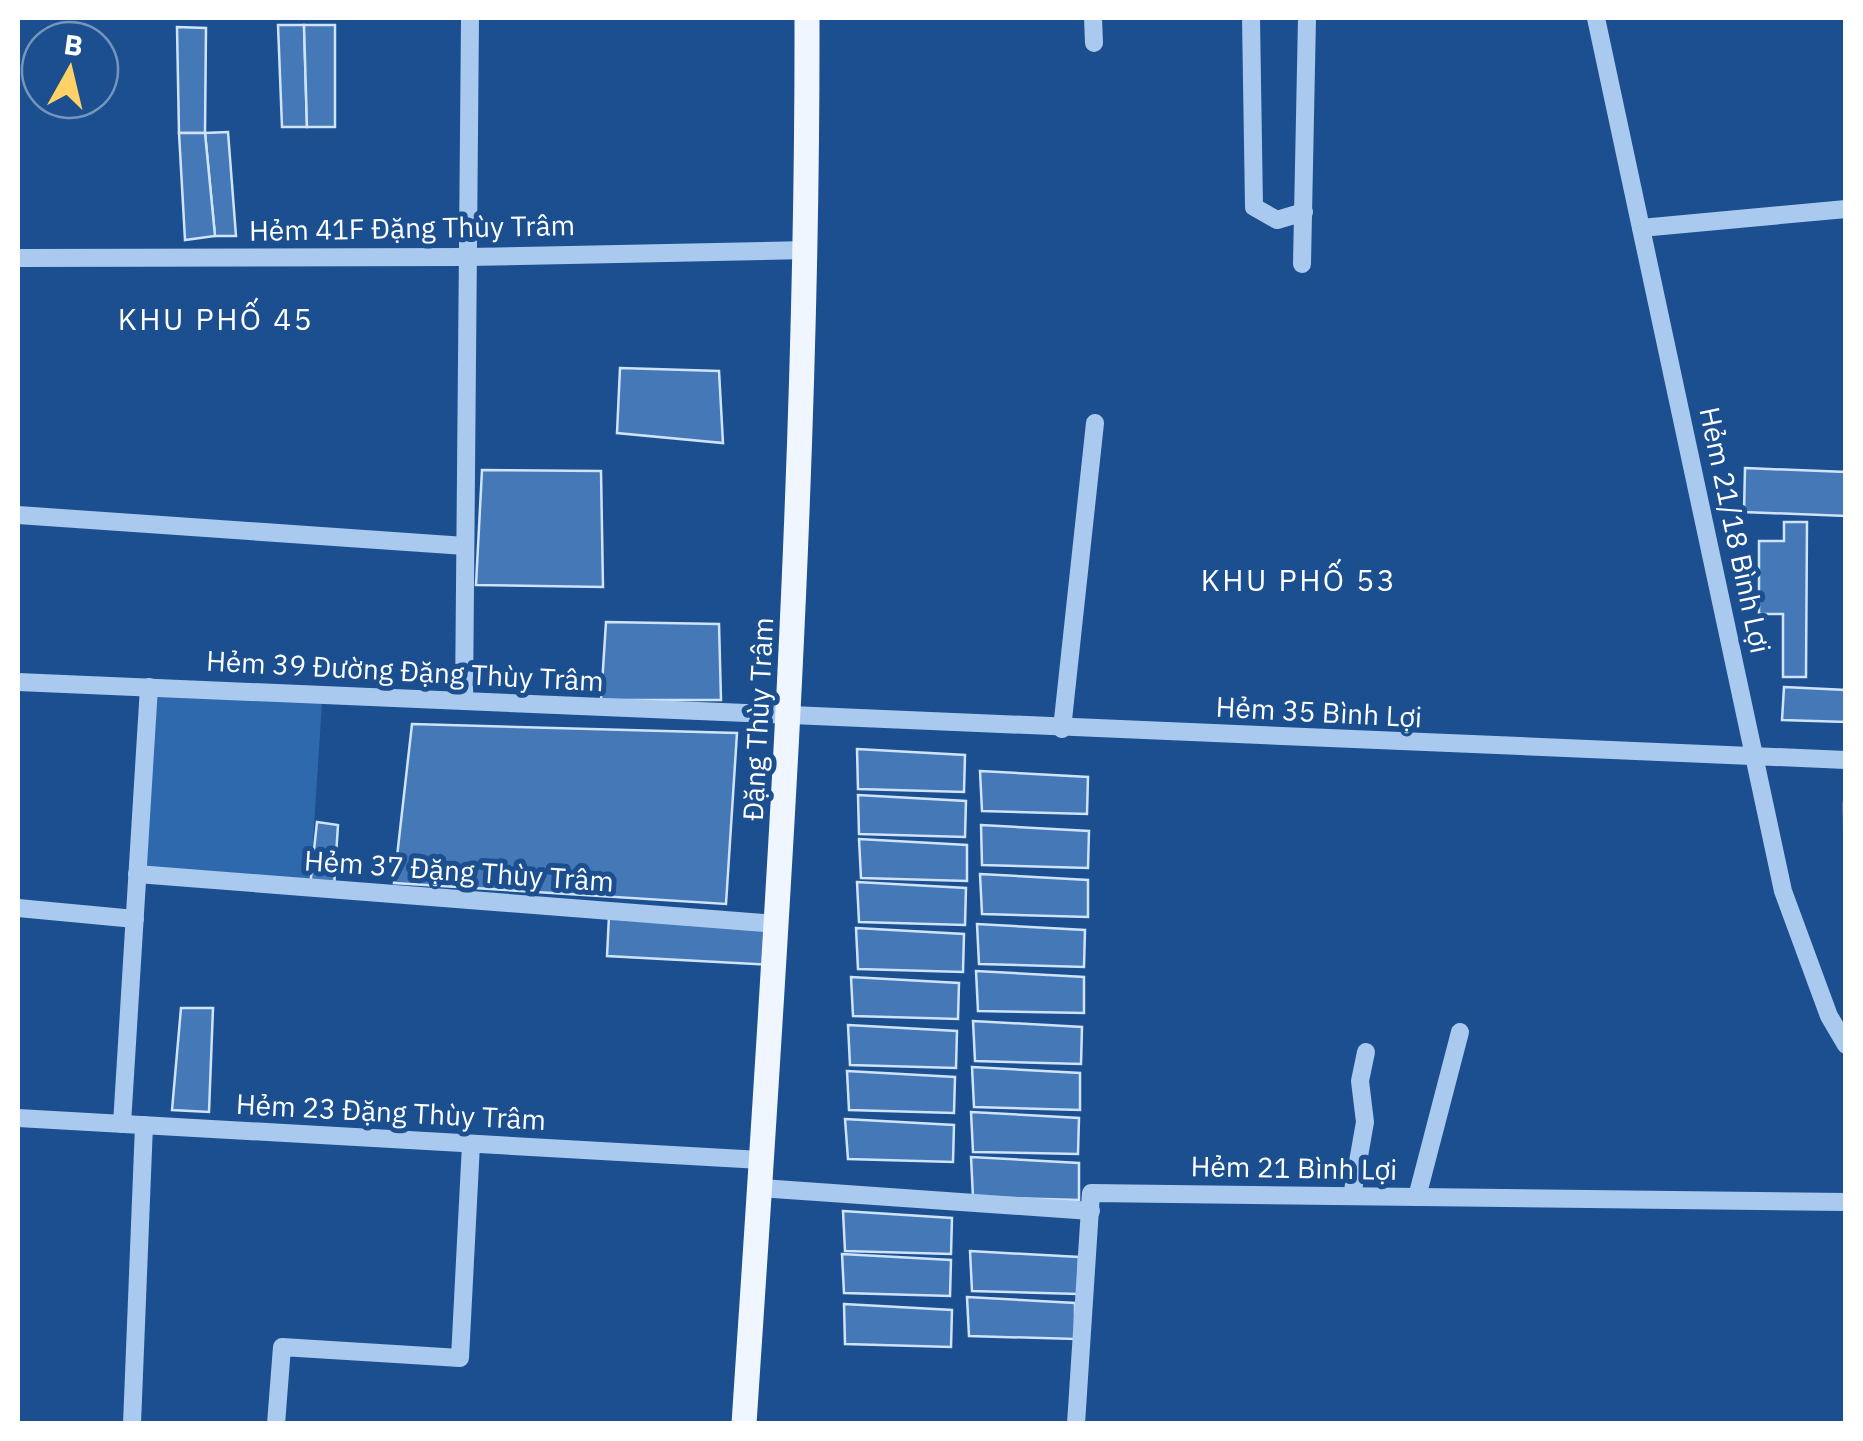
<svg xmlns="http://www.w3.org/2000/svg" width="1863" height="1441" font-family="'IBM Plex Sans',sans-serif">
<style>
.green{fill:#2e69ad}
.building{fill:#4478b7;stroke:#cfe3fa;stroke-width:2.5}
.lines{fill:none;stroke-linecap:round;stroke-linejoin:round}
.minor{stroke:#a9c9ee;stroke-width:18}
.major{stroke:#f0f6ff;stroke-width:25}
.labels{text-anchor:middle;stroke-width:10;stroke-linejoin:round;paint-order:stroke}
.street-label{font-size:28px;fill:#fff;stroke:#1b4f8f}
.neighbourhood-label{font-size:30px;letter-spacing:2.5px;fill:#fff;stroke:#1b4f8f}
</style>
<rect width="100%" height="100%" fill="#1b4f8f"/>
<polygon class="green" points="152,692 322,703 310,887 138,870"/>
<g class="building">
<polygon points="278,25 304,25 307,127 282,127"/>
<polygon points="304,25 335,25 335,127 307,127"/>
<polygon points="177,27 206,28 205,133 179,133"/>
<polygon points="228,132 236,236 215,236 205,133"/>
<polygon points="179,133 205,133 215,236 185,240"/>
<polygon points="620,368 719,371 723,443 617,433"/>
<polygon points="1745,468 1846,472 1846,516 1744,512"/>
<polygon points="482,470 601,471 603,587 476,585"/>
<polygon points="1784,522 1807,522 1806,677 1783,677 1783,614 1759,614 1759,541 1784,541"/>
<polygon points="606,622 719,624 721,700 601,700"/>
<polygon points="1784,687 1846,690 1846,722 1782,720"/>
<polygon points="412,724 737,733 726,904 394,883"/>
<polygon points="857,749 965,755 964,792 858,789"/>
<polygon points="980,771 1088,777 1087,814 982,811"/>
<polygon points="858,795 966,801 965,837 859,834"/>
<polygon points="1844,803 1846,803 1845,911"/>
<polygon points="317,822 338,825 334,887 310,887"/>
<polygon points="981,825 1089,831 1088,868 982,865"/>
<polygon points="859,839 967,845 967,881 861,878"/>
<polygon points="980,874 1088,880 1088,917 982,914"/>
<polygon points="857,882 966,888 965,925 859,922"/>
<polygon points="609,916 777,924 775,965 607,956"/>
<polygon points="977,924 1085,930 1084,967 979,964"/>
<polygon points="856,928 964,934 963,972 858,969"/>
<polygon points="976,971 1084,977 1084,1013 978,1011"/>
<polygon points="851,977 959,983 958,1019 853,1016"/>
<polygon points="181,1008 213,1008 209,1112 172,1110"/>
<polygon points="973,1021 1082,1027 1081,1064 975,1061"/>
<polygon points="848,1025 957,1031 956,1068 850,1065"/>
<polygon points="972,1067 1080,1073 1080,1110 974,1107"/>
<polygon points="847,1071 955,1077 954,1113 849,1110"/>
<polygon points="971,1112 1079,1118 1078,1154 973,1152"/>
<polygon points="845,1119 954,1125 953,1162 848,1159"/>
<polygon points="971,1157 1079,1163 1079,1200 973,1197"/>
<polygon points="843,1211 952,1218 951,1254 845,1251"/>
<polygon points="970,1251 1079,1257 1078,1294 972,1291"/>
<polygon points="842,1254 951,1260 950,1296 844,1293"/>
<polygon points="967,1297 1075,1303 1075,1339 969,1336"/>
<polygon points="844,1304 952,1310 951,1347 845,1344"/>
</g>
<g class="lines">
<g class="minor">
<polyline points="1093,18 1094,43"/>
<polyline points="1251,18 1254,207 1277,220 1304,212"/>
<polyline points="1596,18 1783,891 1829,1016 1846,1045"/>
<polyline points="1641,228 1846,209"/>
<polyline points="18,258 468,257 807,250"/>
<polyline points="1302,264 1307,18"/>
<polyline points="18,515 465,546"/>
<polyline points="18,682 1846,760"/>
<polyline points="464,701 470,18"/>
<polyline points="1062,729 1095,423"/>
<polyline points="137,874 777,924"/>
<polyline points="18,908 135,919"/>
<polyline points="18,1118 761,1160"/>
<polyline points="122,1124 149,687"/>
<polyline points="760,1188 1091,1211"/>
<polyline points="1352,1196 1365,1122 1360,1081 1366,1052"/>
<polyline points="1417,1197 1460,1032"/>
<polyline points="132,1424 144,1125"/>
<polyline points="276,1424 282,1347 460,1358 471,1144"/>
<polyline points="1076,1424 1091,1193 1846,1202"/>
</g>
<path class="major" d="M744,1424C775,955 808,487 807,18"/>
</g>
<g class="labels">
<g class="street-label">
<text transform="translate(412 228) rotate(-1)" y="10">Hẻm 41F Đặng Thùy Trâm</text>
<text transform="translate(1735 530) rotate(78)" y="10">Hẻm 21/18 Bình Lợi</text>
<text transform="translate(405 671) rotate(3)" y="10">Hẻm 39 Đường Đặng Thùy Trâm</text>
<text transform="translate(1319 712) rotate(3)" y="10">Hẻm 35 Bình Lợi</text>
<text transform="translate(758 719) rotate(-87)" y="10">Đặng Thùy Trâm</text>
<text transform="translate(459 871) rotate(4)" y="10">Hẻm 37 Đặng Thùy Trâm</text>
<text transform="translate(391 1112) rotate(3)" y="10">Hẻm 23 Đặng Thùy Trâm</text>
<text transform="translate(1294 1168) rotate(1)" y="10">Hẻm 21 Bình Lợi</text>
</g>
<g class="neighbourhood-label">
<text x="216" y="330">KHU PHỐ 45</text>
<text x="1299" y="591">KHU PHỐ 53</text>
</g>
</g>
<rect width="1863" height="1441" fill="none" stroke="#ffffff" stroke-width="40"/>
<g transform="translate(70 70) rotate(8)"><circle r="48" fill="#1b4f8f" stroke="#7695bc" stroke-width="2.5"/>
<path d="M0-8L18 38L0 25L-18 38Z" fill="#ffd166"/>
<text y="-15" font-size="28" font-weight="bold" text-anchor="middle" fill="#ffffff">B</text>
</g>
</svg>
